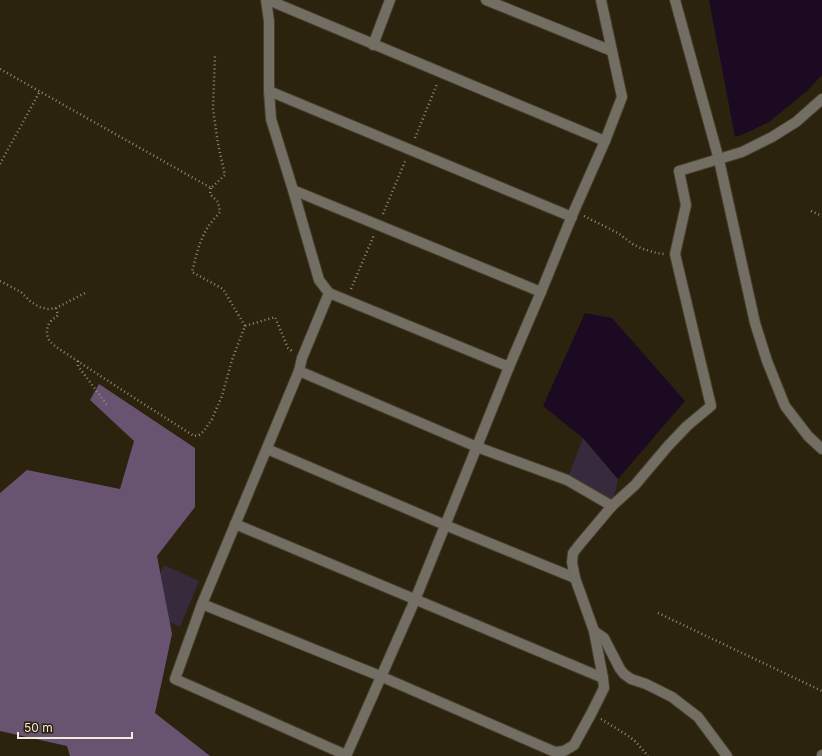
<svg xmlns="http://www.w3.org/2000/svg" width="822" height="756" font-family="Inter,sans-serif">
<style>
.green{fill:#372a3d}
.forest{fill:#685470}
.water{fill:#1b0a21}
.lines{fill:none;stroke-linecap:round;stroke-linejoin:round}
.minor-casing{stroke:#473f2a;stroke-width:12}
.path{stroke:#918a78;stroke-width:2.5;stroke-dasharray:1 3;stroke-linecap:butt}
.minor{stroke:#726e63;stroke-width:10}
</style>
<rect width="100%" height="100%" fill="#2b230d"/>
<g class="green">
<polygon points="583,438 618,479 612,506 567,480"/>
<polygon points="164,565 199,581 180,627 144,609"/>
</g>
<polygon class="forest" points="99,384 195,448 195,507 157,556 172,634 155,713 210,756 70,756 67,746 0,731 0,493 27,470 120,489 134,441 90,400"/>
<g class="water">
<polygon points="709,0 822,0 822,75 808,90 769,122 746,133 735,137"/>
<polygon points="585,313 612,318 685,401 618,479 583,438 543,406"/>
</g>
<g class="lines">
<defs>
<g id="minor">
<polyline points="266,0 269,21 269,91 271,119 293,190 319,280 329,293 302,358 299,371 202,604 175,679 346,755"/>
<polyline points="268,0 605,141"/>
<polyline points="486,0 612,51"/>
<polyline points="675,0 719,160 755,323 767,361 785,406 808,436 822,449"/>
<polyline points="373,45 390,0"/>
<polyline points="269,91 572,217"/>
<polyline points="293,190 541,292"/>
<polyline points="329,293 509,367"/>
<polyline points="299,371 477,447 567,480 612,506"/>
<polyline points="267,449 445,525 575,578"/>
<polyline points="235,524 603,678"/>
<polyline points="202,604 380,676 555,752 564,751 574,745 591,714 604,688 603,678 594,631 575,578 572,562 573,553 580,544 612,506 635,485 668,446 687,426 711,406 675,254 686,205 679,171 742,152 772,137 796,122 822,99"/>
<polyline points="594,631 604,638 620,669 624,674 631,679 646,684 672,697 698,717 727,756"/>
<polyline points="346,756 415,600 509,367 541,292 574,211 605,141 622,97 601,0"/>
<polyline points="822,756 822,755"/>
</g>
</defs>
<use href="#minor" class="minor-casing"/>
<g class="path">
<polyline points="0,69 211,188 225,175 218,144 213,109 215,55"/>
<polyline points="415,138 437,84"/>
<polyline points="0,164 40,91"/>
<path d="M211,188L210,194L218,202L220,212C216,217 211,222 208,227C199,241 196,257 192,272L223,289L245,326"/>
<polyline points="811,211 822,216"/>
<polyline points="383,214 406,159"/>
<polyline points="584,216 618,233 634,245 643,249 657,253 664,254"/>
<polyline points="0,281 21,292 30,301 39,307 48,309 56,308 85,293"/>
<polyline points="351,289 374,235"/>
<path d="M56,308L58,315C56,318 53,318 51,321C46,326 46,335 49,340C51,343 54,345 56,347L139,401L194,436L199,435L204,431L212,419L222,396L232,360L245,326L275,317L288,348L292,351"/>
<polyline points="78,361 78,366 107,405"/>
<polyline points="658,613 822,691"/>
<polyline points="601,719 627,735 636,742 648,756"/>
</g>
<use href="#minor" class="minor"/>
</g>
<path d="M18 732v6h114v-6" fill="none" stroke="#f0ebdd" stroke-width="2"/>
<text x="24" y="732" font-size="12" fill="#f0ebdd" stroke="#2b230d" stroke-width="3" paint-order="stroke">50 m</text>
</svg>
